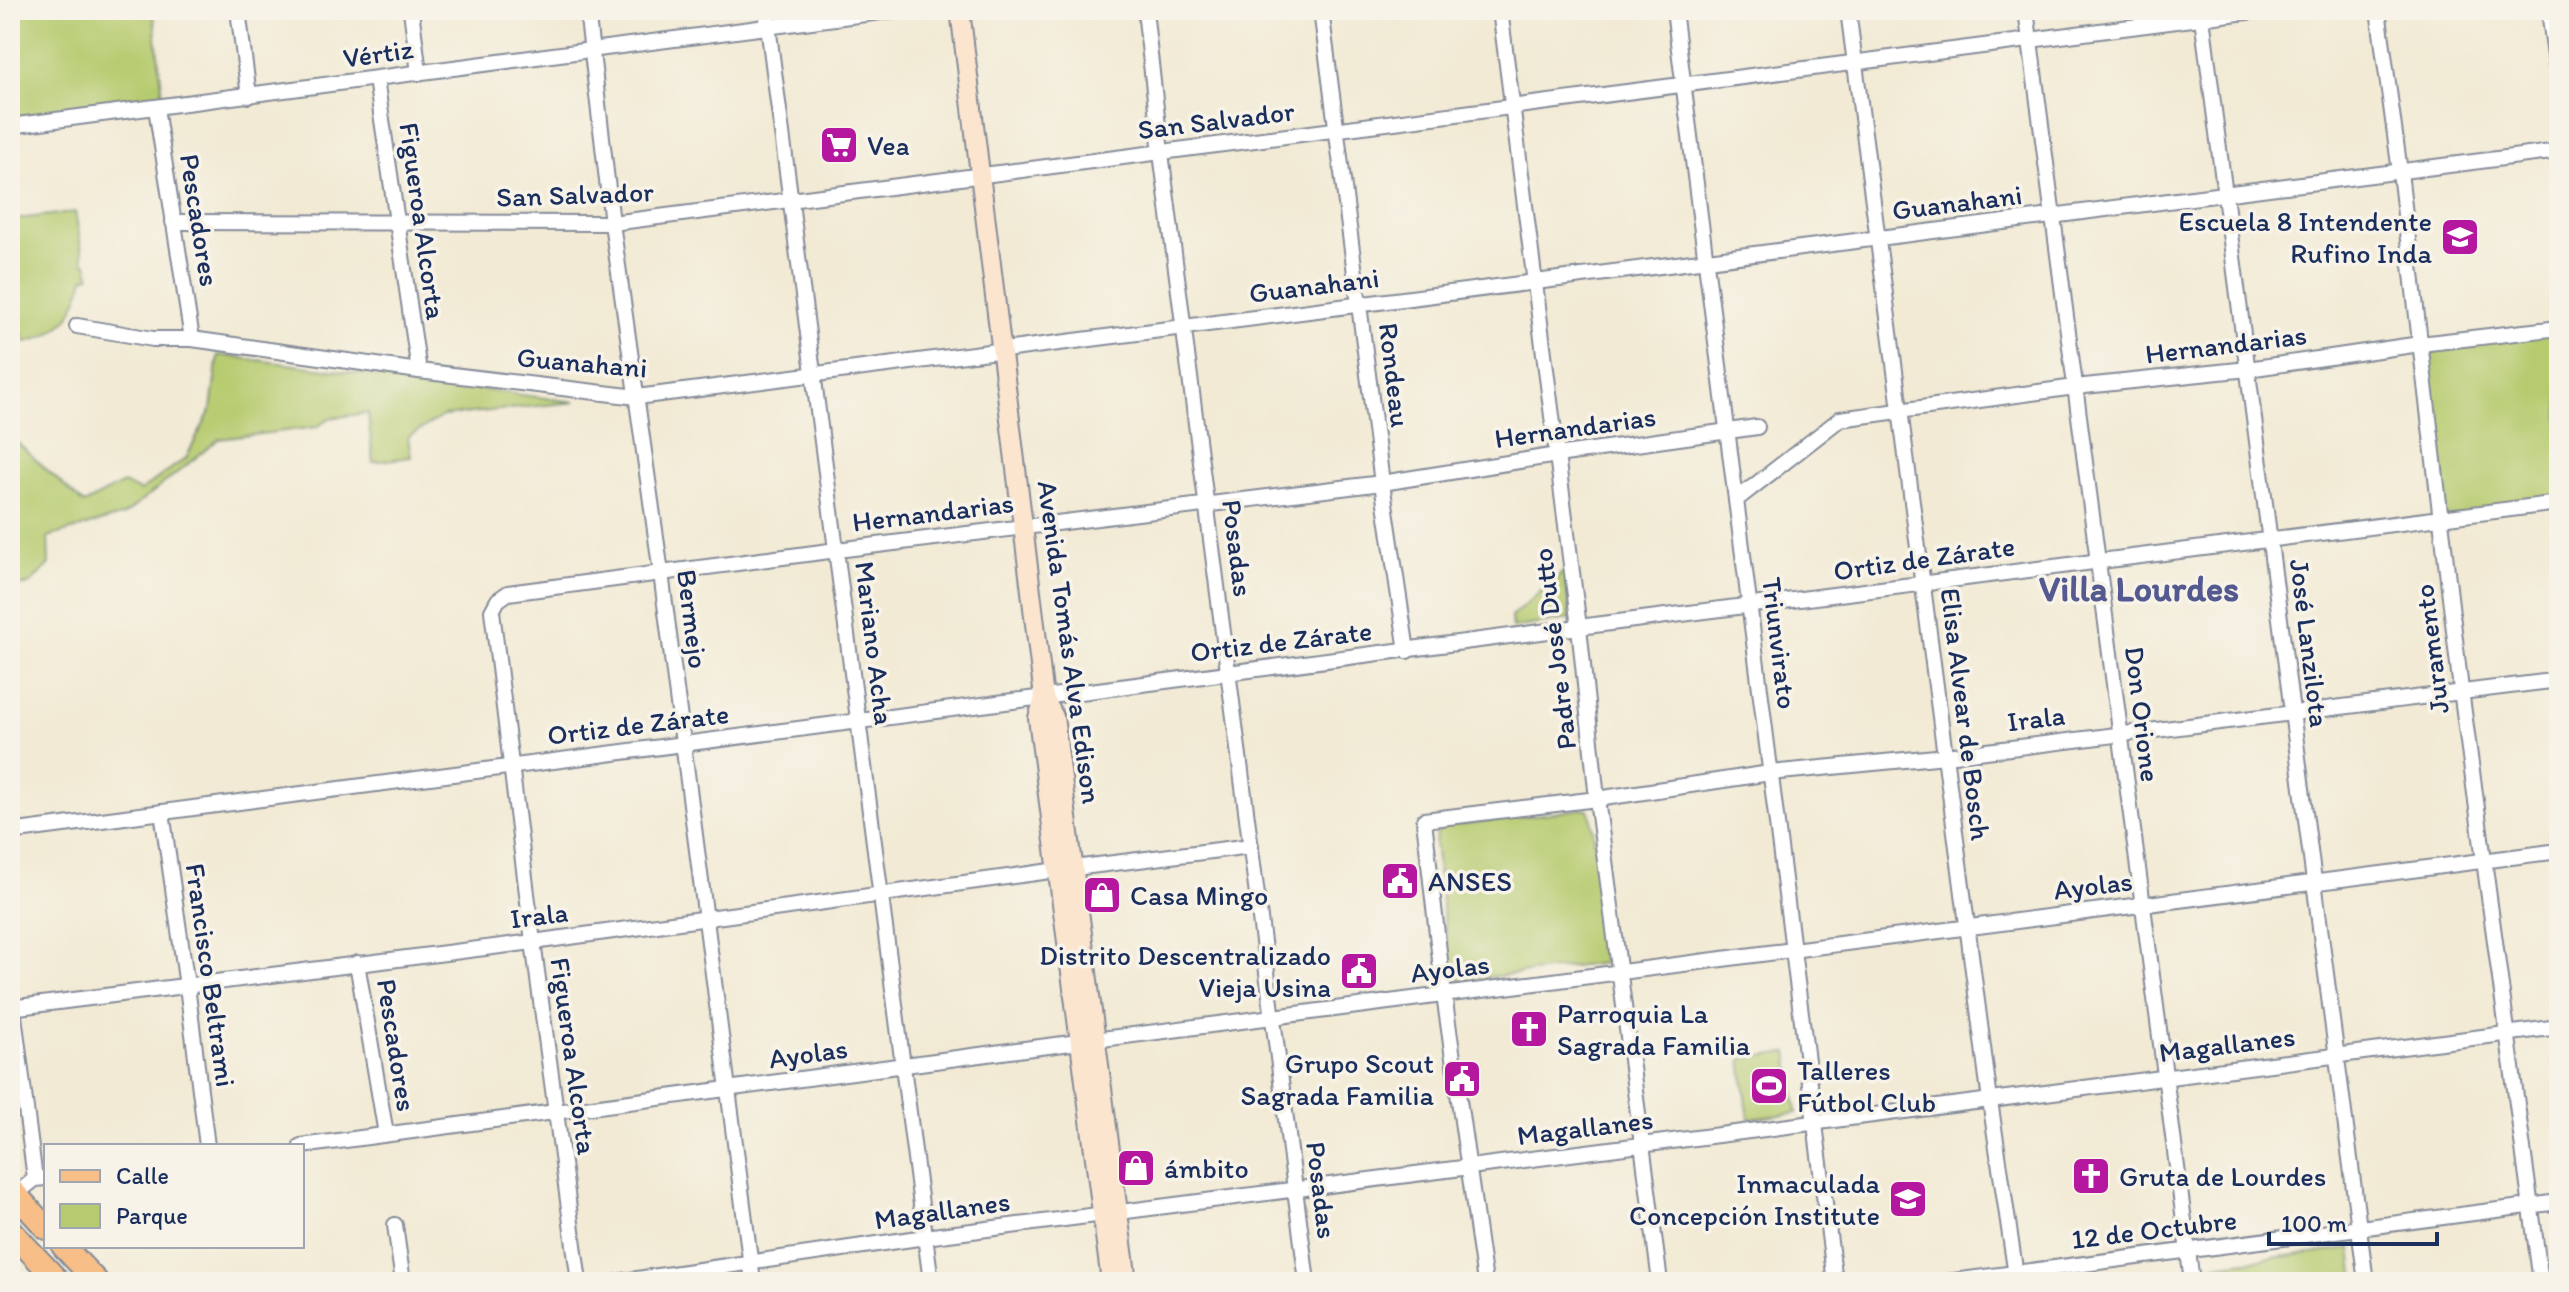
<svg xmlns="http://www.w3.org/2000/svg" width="2569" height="1292" font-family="Itim,sans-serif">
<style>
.green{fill:#b6cb6e;stroke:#687d66;stroke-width:2}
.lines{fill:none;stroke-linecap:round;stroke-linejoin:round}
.street-casing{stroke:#868c99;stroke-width:18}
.secondary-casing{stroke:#868c99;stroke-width:22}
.primary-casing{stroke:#868c99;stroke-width:26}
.street{stroke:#fff;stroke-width:14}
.secondary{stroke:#fce5cf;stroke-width:18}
.primary{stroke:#f7be87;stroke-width:22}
.labels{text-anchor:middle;stroke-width:7;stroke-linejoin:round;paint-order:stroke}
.street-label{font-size:28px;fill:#1b2f5e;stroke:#f7f3e8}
.poi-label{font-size:28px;fill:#1b2f5e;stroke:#f7f3e8;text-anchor:start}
.district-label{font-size:36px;font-weight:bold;fill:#545990;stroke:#f7f3e8}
</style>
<rect width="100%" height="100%" fill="#f7f3e8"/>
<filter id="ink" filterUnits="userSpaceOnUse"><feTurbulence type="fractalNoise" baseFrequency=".0125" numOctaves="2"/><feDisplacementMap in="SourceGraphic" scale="16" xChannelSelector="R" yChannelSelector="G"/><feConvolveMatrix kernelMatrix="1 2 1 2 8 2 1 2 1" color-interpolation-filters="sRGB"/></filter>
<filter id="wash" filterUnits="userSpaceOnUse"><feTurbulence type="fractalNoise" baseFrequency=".006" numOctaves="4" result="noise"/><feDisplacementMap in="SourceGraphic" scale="32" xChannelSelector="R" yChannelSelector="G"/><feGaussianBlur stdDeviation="1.8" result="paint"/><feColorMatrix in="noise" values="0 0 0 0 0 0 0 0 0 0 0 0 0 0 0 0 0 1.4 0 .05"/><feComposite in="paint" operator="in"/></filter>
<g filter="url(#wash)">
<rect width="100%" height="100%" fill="#f2ead4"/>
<g class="green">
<polygon points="10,10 153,10 163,97 10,118"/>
<path d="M75,212L84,263H87L90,276L84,278C75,313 65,333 26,342L20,329L10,333V220Z"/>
<polygon points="2559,328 2559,503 2442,518 2420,344"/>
<polygon points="218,355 575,402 443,416 408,437 411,457 373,462 368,413 330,418 317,427 219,439 124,515 48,537 49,564 30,584 10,587 10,436 84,504 123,483 140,491 186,458 211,410"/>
<polygon points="1565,571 1571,616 1569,619 1512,628 1511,617"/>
<polygon points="1582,809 1588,810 1591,816 1610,954 1605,963 1457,981 1450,973 1435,843 1437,833 1445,826"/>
<polygon points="1788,1052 1797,1113 1749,1119 1741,1059"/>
<polygon points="2351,1248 2355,1282 2200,1282 2199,1267"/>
</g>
</g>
<g filter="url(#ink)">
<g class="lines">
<defs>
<g id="street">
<polyline points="238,10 249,96"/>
<polyline points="411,10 419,73"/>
<polyline points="587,10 612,223 661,573 753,1282"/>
<polyline points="766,10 931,1282"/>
<polyline points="1145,10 1161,153 1307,1282"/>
<polyline points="1321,10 1382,483 1407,651"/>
<polyline points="1500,10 1579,627 1597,799 1660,1282"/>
<polyline points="1674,10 1835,1282"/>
<polyline points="1848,10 1990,1101 2017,1282"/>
<polyline points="2026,10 2192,1282"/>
<polyline points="2201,10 2366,1282"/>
<polyline points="2378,10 2400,172 2461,690 2541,1282"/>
<polyline points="2549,10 2559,87"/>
<polyline points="376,79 419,371"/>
<polyline points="156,108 192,339"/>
<polyline points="10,126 896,10"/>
<polyline points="173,222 612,223 2262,10"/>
<polyline points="77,326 153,339 192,339 419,371 637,397 2559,151"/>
<polyline points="1736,500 1840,419 2075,387 2248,369 2420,344 2559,328"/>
<polyline points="162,812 187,986 207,1146"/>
<polyline points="10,832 1579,627 2559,503"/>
<polyline points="357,963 386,1134"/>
<polyline points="10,1008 533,942 1058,870 1251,846"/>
<polyline points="13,1008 35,1179"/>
<polyline points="301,1146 1017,1050 2559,851"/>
<polyline points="15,1195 35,1179 46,1178"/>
<polyline points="395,1225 403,1282"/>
<polyline points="579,1282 533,942 492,611 498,600 508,593 837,550 1382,483 1557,455 1757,427"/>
<polyline points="617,1282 925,1237 2559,1027"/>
<polyline points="1485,1282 1444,995 1424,820 1597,799 1770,773 1946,756 2559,680"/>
<polyline points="1946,1282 2559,1202"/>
</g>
<g id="secondary">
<polyline points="960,10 1044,698 1054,717 1127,1282"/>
<polyline points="1044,698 1038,718 1111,1282"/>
</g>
<g id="primary">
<polyline points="10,1188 46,1228"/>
<polyline points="10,1230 59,1282"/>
<polyline points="63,1246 97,1282"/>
</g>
</defs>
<use href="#street" class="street-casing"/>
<use href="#secondary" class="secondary-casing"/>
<use href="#primary" class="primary-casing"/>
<use href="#street" class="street"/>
<use href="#secondary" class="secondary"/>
<use href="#primary" class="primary"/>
</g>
</g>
<defs>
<symbol id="supermarket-square" viewBox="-11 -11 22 22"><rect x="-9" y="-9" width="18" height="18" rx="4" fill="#b5179e" stroke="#f7f3e8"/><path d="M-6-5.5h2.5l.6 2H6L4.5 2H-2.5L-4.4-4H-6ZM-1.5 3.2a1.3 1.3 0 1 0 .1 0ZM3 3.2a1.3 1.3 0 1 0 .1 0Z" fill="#fff"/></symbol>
<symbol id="school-square" viewBox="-11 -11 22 22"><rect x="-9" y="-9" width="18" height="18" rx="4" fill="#b5179e" stroke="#f7f3e8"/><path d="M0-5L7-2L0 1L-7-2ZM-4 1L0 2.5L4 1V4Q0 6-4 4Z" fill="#fff"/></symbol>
<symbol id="civic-square" viewBox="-11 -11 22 22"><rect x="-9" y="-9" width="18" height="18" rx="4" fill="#b5179e" stroke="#f7f3e8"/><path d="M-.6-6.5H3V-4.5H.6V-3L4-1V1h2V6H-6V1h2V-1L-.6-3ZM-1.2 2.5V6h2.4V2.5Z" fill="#fff"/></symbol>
<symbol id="shop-square" viewBox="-11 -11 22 22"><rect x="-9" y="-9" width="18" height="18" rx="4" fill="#b5179e" stroke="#f7f3e8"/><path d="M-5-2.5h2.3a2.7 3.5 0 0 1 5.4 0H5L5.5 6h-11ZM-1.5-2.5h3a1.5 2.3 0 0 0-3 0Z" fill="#fff"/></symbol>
<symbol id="church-square" viewBox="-11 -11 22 22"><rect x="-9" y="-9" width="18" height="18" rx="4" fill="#b5179e" stroke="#f7f3e8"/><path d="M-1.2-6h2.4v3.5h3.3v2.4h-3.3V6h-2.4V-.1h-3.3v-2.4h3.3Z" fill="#fff"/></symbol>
<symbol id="stadium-square" viewBox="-11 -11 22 22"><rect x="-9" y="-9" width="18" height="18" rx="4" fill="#b5179e" stroke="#f7f3e8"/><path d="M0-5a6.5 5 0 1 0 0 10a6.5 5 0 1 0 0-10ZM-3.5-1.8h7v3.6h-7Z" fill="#fff"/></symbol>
</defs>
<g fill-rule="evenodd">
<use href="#supermarket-square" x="817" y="123" width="44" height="44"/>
<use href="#school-square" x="2438" y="215" width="44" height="44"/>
<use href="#civic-square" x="1378" y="859" width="44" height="44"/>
<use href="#shop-square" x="1080" y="873" width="44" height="44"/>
<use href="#civic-square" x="1337" y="949" width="44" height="44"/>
<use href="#church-square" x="1507" y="1007" width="44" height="44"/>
<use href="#civic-square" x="1440" y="1057" width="44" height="44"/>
<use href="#stadium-square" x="1747" y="1064" width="44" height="44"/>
<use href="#shop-square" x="1114" y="1146" width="44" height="44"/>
<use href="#church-square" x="2069" y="1154" width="44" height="44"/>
<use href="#school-square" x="1886" y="1177" width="44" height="44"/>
</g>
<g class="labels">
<g class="street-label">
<text transform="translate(378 53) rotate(-8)" y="10">Vértiz</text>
<text transform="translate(1216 120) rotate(-7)" y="10">San Salvador</text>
<text transform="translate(575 194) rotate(-2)" y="10">San Salvador</text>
<text transform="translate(1957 202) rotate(-7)" y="10">Guanahani</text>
<text transform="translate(200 220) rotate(81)" y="10">Pescadores</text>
<text transform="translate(423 221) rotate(82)" y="10">Figueroa Alcorta</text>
<text transform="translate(1314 285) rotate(-7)" y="10">Guanahani</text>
<text transform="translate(2226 344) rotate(-7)" y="10">Hernandarias</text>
<text transform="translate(582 362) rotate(5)" y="10">Guanahani</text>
<text transform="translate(1395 375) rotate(83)" y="10">Rondeau</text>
<text transform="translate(1575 427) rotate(-8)" y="10">Hernandarias</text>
<text transform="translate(933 512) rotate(-7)" y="10">Hernandarias</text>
<text transform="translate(1238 548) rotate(83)" y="10">Posadas</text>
<text transform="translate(1924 558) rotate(-8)" y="10">Ortiz de Zárate</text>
<text transform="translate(693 619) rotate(83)" y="10">Bermejo</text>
<text transform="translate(1281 641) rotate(-7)" y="10">Ortiz de Zárate</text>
<text transform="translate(1070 642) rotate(82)" y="10">Avenida Tomás Alva Edison</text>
<text transform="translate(875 643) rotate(83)" y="10">Mariano Acha</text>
<text transform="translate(1780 643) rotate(83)" y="10">Triunvirato</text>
<text transform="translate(2310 643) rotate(83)" y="10">José Lanzilota</text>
<text transform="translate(1554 649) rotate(-97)" y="10">Padre José Dutto</text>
<text transform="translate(2431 649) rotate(-97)" y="10">Juramento</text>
<text transform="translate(1966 714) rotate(83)" y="10">Elisa Alvear de Bosch</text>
<text transform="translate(2143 714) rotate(83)" y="10">Don Orione</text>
<text transform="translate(2036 718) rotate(-7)" y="10">Irala</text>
<text transform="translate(638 724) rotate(-7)" y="10">Ortiz de Zárate</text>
<text transform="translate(2093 885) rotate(-7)" y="10">Ayolas</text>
<text transform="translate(539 915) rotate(-7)" y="10">Irala</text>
<text transform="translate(1450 968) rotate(-7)" y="10">Ayolas</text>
<text transform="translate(211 975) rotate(82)" y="10">Francisco Beltrami</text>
<text transform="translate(2227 1044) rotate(-7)" y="10">Magallanes</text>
<text transform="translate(397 1045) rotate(81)" y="10">Pescadores</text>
<text transform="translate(808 1053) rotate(-8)" y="10">Ayolas</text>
<text transform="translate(574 1056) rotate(82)" y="10">Figueroa Alcorta</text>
<text transform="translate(1585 1127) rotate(-7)" y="10">Magallanes</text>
<text transform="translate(1322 1190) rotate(83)" y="10">Posadas</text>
<text transform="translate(942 1210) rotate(-8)" y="10">Magallanes</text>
<text transform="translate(2154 1229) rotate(-7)" y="10">12 de Octubre</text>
</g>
<g class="poi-label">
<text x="867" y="155">Vea</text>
<text x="2432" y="231" text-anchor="end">Escuela 8 Intendente<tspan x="2432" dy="32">Rufino Inda</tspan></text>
<text x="1428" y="891">ANSES</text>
<text x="1130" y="905">Casa Mingo</text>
<text x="1331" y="965" text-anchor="end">Distrito Descentralizado<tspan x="1331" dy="32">Vieja Usina</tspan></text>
<text x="1557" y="1023">Parroquia La<tspan x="1557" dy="32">Sagrada Familia</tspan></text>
<text x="1434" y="1073" text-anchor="end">Grupo Scout<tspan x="1434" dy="32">Sagrada Familia</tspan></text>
<text x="1797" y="1080">Talleres<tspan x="1797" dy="32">Fútbol Club</tspan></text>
<text x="1164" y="1178">ámbito</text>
<text x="2119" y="1186">Gruta de Lourdes</text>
<text x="1880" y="1193" text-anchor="end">Inmaculada<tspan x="1880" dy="32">Concepción Institute</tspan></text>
</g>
<g class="district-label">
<text x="2139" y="601">Villa Lourdes</text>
</g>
</g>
<rect width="2569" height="1292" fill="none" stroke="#f7f3e8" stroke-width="40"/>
<rect x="44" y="1144" width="260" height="104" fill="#f7f3e8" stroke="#9fa5b1" stroke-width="2"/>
<rect x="60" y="1170" width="40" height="12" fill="#f7be87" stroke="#9fa5b1" stroke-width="2"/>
<text x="116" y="1184" font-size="24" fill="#1b2f5e">Calle</text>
<rect x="60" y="1204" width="40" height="24" fill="#b6cb6e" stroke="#9fa5b1" stroke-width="2"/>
<text x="116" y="1224" font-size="24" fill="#1b2f5e">Parque</text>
<path d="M2269 1232v12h168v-12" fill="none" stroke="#1b2f5e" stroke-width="4"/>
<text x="2281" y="1232" font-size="24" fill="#1b2f5e" stroke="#f7f3e8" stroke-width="6" paint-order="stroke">100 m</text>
</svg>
